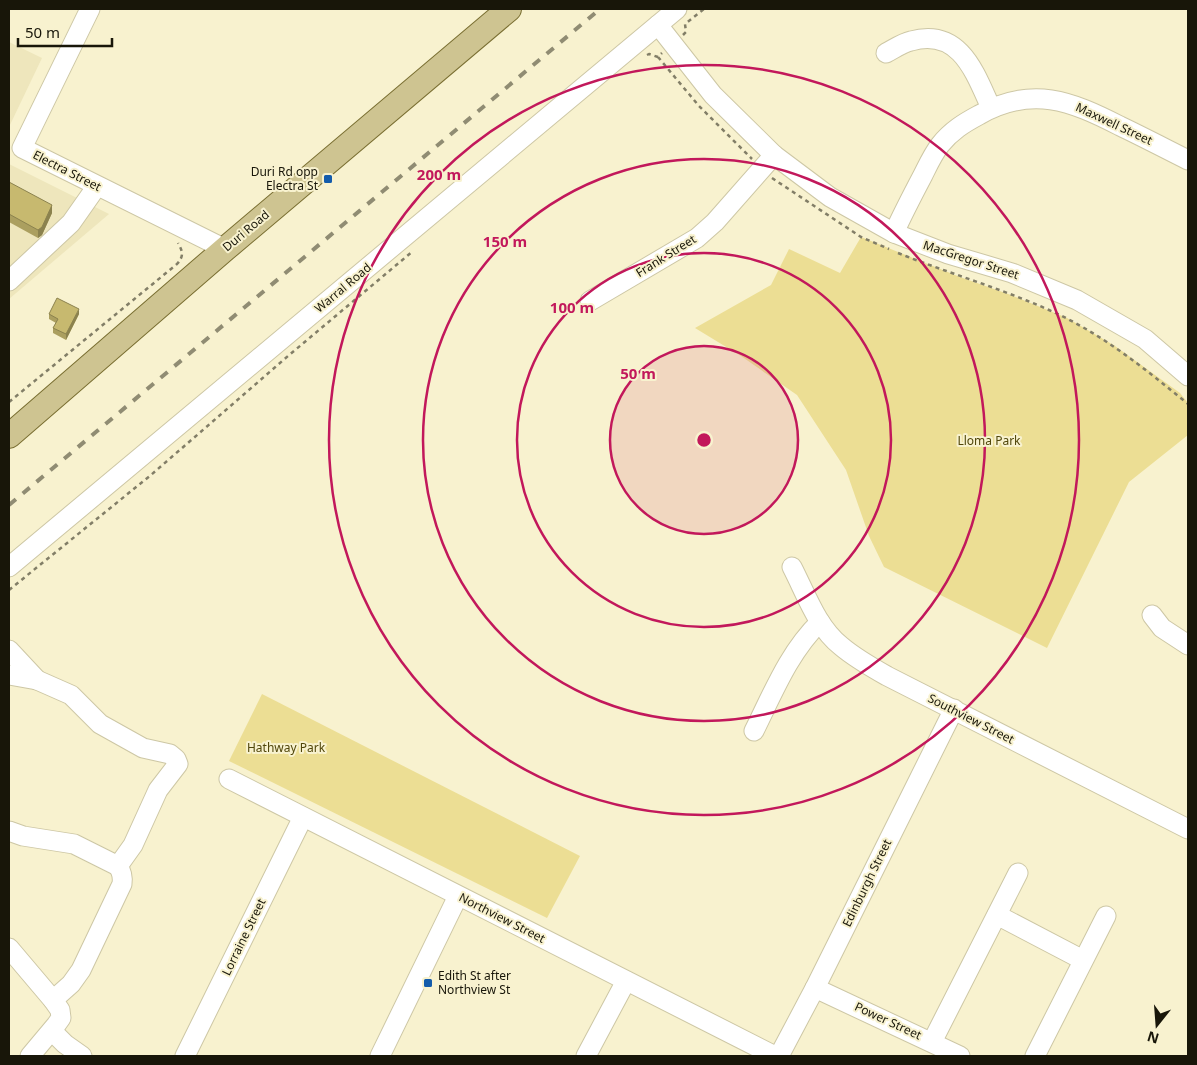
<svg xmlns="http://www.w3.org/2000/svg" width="1197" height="1065" font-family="'Noto Sans',sans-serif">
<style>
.built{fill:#eee6bc}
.green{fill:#ecde94}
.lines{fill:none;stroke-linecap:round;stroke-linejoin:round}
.minor-casing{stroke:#cdc7a5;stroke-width:21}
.major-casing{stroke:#796e31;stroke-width:26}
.path{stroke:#827e67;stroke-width:2.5;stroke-dasharray:4 4;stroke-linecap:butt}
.minor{stroke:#fff;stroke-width:19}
.major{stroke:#cec491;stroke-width:24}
.rail{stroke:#908c73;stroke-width:4;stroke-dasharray:9 9;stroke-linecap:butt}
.wall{fill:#ab9f5f}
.shaded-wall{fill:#8b824e}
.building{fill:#c7b96f;stroke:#8b824e}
.ring{fill:none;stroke:#c2185b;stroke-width:2.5}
.poi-dot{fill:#145cab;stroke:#f8f2cf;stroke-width:2}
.labels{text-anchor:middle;stroke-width:4;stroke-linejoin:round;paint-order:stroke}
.street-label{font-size:12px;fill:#181609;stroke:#f8f2cf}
.poi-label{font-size:12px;fill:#181609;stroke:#f8f2cf;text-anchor:end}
.park-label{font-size:12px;fill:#50460a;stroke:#f8f2cf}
.centre{fill:#c2185b;stroke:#f8f2cf;stroke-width:2.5}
.ring-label{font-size:15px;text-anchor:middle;font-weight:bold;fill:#c2185b;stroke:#f8f2cf;stroke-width:4;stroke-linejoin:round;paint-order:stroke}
</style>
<rect width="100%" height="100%" fill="#f8f2cf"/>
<g class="built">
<polygon points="9,42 42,58 9,127"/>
<polygon points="9,164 109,214 9,299"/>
</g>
<g class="green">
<polygon points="861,237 960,277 1011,295 1067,318 1115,346 1180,393 1188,403 1188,435 1129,482 1047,648 884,567 869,536 846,470 797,395 741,356 695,328 771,285 789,249 840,273"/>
<polygon points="262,694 580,856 547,918 229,761"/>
</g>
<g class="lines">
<defs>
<g id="minor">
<polyline points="90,9 22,148 225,249"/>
<polyline points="658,25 713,95 774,155 830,197 894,233 948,254 1012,273 1077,300 1145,339 1188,376"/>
<path d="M886,53C894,49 902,43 911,41C960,27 975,73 991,108"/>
<path d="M894,233C903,213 913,194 923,175C928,165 933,154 940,145C951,131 964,123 979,115C1032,85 1071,101 1120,126C1143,137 1166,149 1188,160"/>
<polyline points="9,281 71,223 97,186"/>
<polyline points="590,301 697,238 715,222 774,155"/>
<polyline points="9,567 677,9"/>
<path d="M792,567C806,594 817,627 841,646C855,658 871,667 887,676L1188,829"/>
<polyline points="1152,615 1162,628 1188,645"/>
<polyline points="9,650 37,680"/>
<polyline points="9,675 37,680 71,695 100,724 143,748 170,754 176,759 178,764 158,790 133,845 118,866 74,844 23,836 9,831"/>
<path d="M754,731C773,693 789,652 820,622"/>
<polyline points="229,779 775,1056"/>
<polyline points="997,915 1083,960"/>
<polyline points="9,948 53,1000 60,1010 61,1018 56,1025 30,1056"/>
<polyline points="815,988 960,1056"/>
<path d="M53,1000L71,984L81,970L122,884C123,877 122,872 118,866"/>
<polyline points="52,1031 65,1044 82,1056"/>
<polyline points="932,1042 1018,873"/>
<polyline points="185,1056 303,817"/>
<polyline points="380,1056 458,896"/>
<polyline points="586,1056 626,981"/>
<polyline points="779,1056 815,988 954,709"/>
<polyline points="1035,1056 1106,916"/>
</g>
<polyline id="major" points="9,436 225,249 509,9"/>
</defs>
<use href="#minor" class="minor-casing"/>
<use href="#major" class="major-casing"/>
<g class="path">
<polyline points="683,35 686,32 685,24 704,9"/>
<polyline points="647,55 649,54 658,57 662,53"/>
<polyline points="658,57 699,106 752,159"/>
<polyline points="772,178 861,237 889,249"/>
<path d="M898,253C948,273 1000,288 1049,310C1101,333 1144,368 1188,404"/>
<path d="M9,402L177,264C184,256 183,252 178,243"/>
<polyline points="9,590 151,475 288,356 413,251"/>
</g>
<use href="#minor" class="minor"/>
<use href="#major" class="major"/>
<polyline class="rail" points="9,505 600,9"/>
</g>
<g class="wall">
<polygon points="9,182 52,213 42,235 38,238 9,222"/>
<polygon points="49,314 79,314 66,340 53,333 53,328 56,323 49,319"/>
</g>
<g class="shaded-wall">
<polygon points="52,205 52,213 42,235 38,238 38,230"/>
<polygon points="79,309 79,314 66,340 66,334"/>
</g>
<g class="building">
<polygon points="9,182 52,205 42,227 38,230 9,214"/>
<polygon points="57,298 79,309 66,334 53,328 58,319 49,314"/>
</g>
<circle cx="704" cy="440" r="94" fill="#c2185b" fill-opacity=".12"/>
<g class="ring">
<circle cx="704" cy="440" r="94"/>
<circle cx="704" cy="440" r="187"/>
<circle cx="704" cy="440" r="281"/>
<circle cx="704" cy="440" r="375"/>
</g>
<g class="poi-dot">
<rect x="323" y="174" width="10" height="10" rx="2.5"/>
<rect x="423" y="978" width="10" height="10" rx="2.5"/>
</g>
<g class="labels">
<g class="street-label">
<text transform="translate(1114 124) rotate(25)" y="4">Maxwell Street</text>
<text transform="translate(67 171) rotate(27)" y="4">Electra Street</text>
<text transform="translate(246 231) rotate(-40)" y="4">Duri Road</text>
<text transform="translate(666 256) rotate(-32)" y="4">Frank Street</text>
<text transform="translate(971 260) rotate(18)" y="4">MacGregor Street</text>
<text transform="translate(343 288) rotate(-40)" y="4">Warral Road</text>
<text transform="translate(971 719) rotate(27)" y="4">Southview Street</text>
<text transform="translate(867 883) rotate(-64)" y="4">Edinburgh Street</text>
<text transform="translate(502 918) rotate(27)" y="4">Northview Street</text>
<text transform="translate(244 937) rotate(-64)" y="4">Lorraine Street</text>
<text transform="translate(888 1021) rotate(25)" y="4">Power Street</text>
</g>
<g class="poi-label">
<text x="318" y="176">Duri Rd opp<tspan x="318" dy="14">Electra St</tspan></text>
<text x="438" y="980" text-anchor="start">Edith St after<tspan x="438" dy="14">Northview St</tspan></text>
</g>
<g class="park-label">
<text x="989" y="445">Lloma Park</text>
<text x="286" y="752">Hathway Park</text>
</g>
</g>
<circle cx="704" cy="440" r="8" class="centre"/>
<g class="ring-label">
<text x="439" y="180">200 m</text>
<text x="505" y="247">150 m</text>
<text x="572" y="313">100 m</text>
<text x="638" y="379">50 m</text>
</g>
<rect width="1197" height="1065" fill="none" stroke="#181609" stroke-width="20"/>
<g transform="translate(1157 1025) rotate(197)" stroke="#f8f2cf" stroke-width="4" paint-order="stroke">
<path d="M0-4L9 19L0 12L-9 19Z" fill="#181609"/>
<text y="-8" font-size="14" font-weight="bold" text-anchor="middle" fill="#181609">N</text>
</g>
<path d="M18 38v8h94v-8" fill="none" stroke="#181609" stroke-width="2.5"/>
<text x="25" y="38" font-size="15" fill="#181609" stroke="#f8f2cf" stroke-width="4" paint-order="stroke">50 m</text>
</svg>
